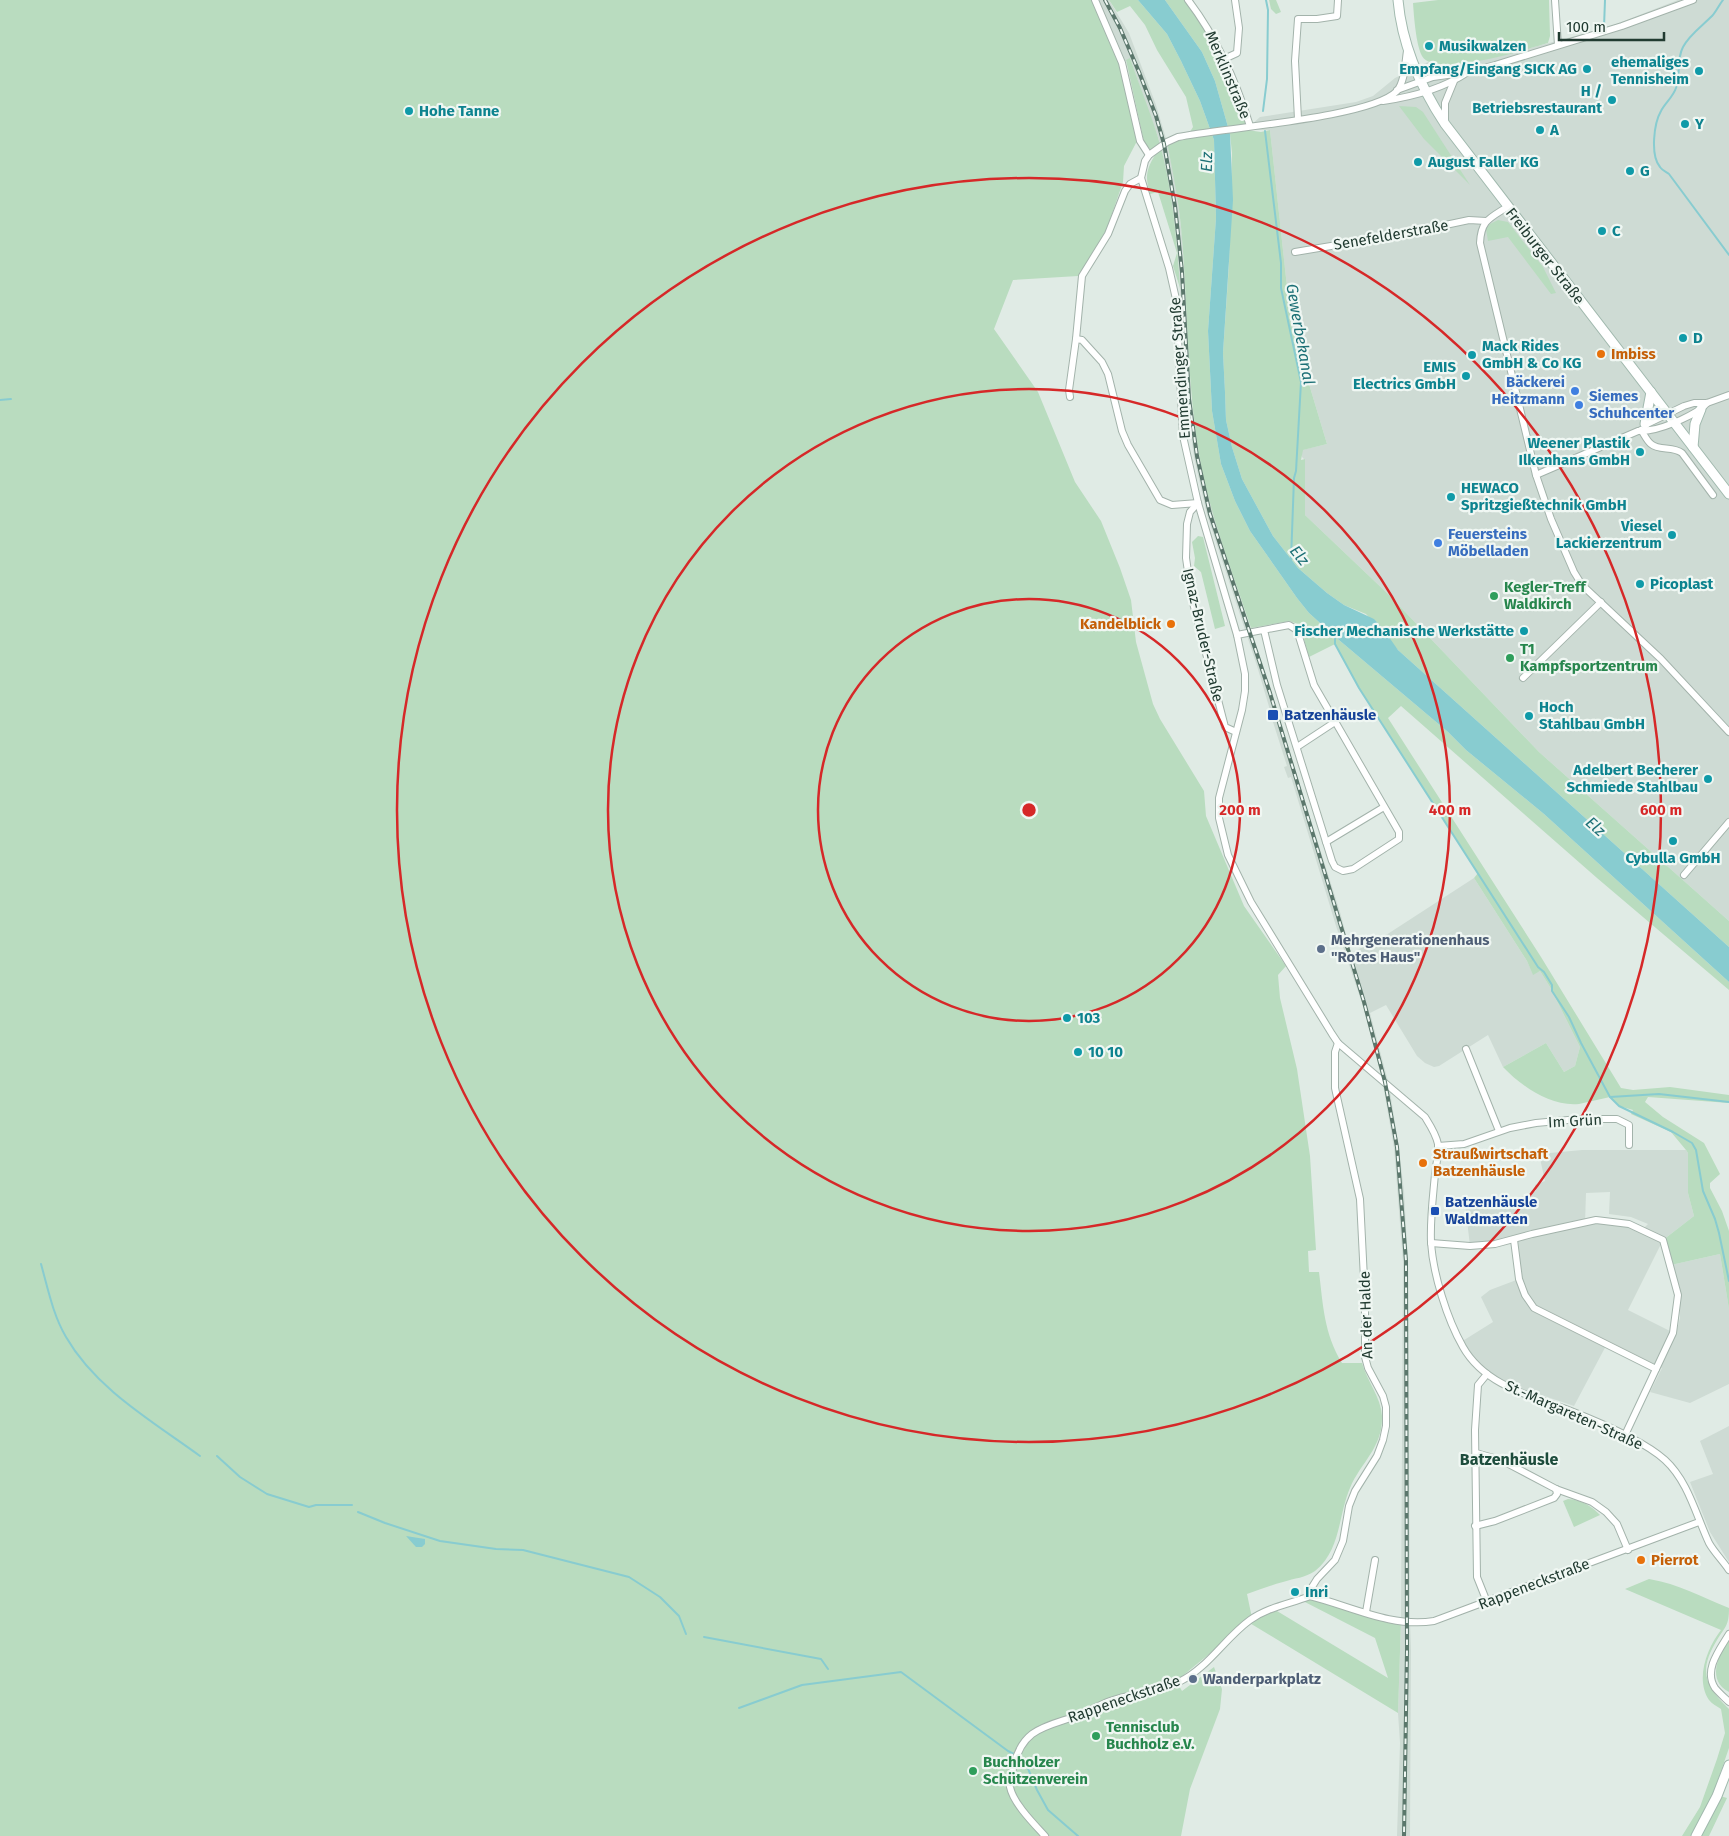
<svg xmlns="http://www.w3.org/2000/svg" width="1729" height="1836" font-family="'Fira Sans',sans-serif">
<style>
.built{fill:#cedbd4;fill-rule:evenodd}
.green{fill:#b9dcbf}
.water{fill:#88ccd0}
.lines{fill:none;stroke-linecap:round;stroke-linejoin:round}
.stream{stroke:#88ccd0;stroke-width:2}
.street-casing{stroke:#a3b3ab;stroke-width:8}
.secondary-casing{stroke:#a1b9ae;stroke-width:11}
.street{stroke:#fff;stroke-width:6}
.secondary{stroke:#fff;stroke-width:9}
.rail-casing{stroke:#5b776c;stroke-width:4}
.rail{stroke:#f0f7f3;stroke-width:2;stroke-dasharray:5.5;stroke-linecap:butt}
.ring{fill:none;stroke:#d62828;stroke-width:2.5}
.culture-dot{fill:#0f9aa8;stroke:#f0f7f3;stroke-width:2}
.food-dot{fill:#e8710a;stroke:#f0f7f3;stroke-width:2}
.shop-dot{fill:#3f7fe0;stroke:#f0f7f3;stroke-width:2}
.leisure-dot{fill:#2e9e5b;stroke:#f0f7f3;stroke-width:2}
.transit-dot{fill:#1a4fb4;stroke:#f0f7f3;stroke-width:2}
.service-dot{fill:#5c6f8a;stroke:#f0f7f3;stroke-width:2}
.labels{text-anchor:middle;stroke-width:4.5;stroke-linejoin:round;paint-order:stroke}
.culture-label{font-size:15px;font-weight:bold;fill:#0d838f;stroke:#f0f7f3;text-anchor:start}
.street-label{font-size:15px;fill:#213b31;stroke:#f0f7f3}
.food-label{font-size:15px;font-weight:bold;fill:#c56008;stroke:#f0f7f3;text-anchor:start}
.shop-label{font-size:15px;font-weight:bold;fill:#366cbe;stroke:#f0f7f3;text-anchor:start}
.leisure-label{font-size:15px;font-weight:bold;fill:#27864d;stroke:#f0f7f3;text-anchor:start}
.transit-label{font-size:15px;font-weight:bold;fill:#164399;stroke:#f0f7f3;text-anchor:start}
.service-label{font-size:15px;font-weight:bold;fill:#4e5e75;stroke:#f0f7f3;text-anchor:start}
.water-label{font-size:16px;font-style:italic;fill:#1c7076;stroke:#f0f7f3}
.neighbourhood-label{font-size:16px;font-weight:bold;fill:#1d4c3c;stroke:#f0f7f3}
.centre{fill:#d62828;stroke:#f0f7f3;stroke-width:2.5}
.ring-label{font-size:15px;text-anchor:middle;font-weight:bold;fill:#d62828;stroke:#f0f7f3;stroke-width:4.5;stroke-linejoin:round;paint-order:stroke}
</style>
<rect width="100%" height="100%" fill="#e0ebe5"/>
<g class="built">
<polygon points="1095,0 1109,0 1129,33 1156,105 1167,142 1177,190 1182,237 1191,397 1199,455 1213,512 1340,912 1351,953 1383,937 1474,878 1527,961 1533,974 1540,971 1550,987 1580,1047 1575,1066 1564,1072 1546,1043 1503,1067 1488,1035 1439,1066 1434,1067 1425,1063 1417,1056 1386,1005 1370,1013 1389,1085 1399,1149 1404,1191 1408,1262 1410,1622 1411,1651 1410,1836 1397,1836 1400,1743 1398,1713 1401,1621 1403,1262 1394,1148 1382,1079 1366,1015 1336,926 1291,777 1288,778 1284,767 1287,766 1273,722 1270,722 1267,712 1270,710 1257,666 1207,515 1194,457 1186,399 1177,239 1168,181 1161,146 1130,59 1122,63"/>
<polygon points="1678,0 1729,0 1729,921 1539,752 1388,594 1305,515 1305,460 1302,457 1302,450 1327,444 1291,324 1270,130 1247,130 1250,126 1260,117 1356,102 1373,96 1395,78 1428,62 1433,64 1496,57 1606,28"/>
<path d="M1582,1150H1686L1688,1153V1193L1694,1216L1663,1240L1628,1310L1676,1334L1680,1318V1288L1671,1265L1720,1254L1729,1309V1384L1690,1403L1650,1392L1662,1368L1608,1342L1574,1406L1517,1387L1502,1384L1487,1374L1461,1342L1493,1322L1481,1297L1490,1290L1519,1279L1513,1240L1470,1246L1465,1203L1493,1208L1536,1191L1535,1185L1545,1181L1539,1154ZM1610,1192L1609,1214L1631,1217L1648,1224L1641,1231L1632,1227L1598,1223L1585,1224L1586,1193Z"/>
<polygon points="1729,1426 1729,1562 1710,1532 1690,1482 1713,1474 1700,1441"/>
</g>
<g class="green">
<path d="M0,0H1095L1122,63L1140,141L1136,143L1124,166L1123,182L1104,237L1078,276L1013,280L994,329L1038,392L1075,482L1101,521L1120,568L1131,600L1136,642L1153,704L1160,719L1204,791L1206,816L1244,906L1286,966L1278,975L1280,998L1297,1069L1310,1156L1316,1250L1308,1251L1309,1272H1319C1323,1304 1324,1334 1342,1363H1362C1367,1381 1381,1397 1382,1416C1383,1448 1361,1462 1350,1488C1338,1516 1341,1550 1315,1571C1305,1578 1295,1578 1283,1582C1271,1585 1259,1590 1247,1594L1252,1618L1272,1608L1388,1678L1375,1638L1301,1600L1310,1596L1401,1621L1398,1713L1248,1622L1180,1678L1169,1684L1108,1699L1038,1730L1040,1733L1046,1728L1078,1719L1125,1699L1178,1684L1182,1691L1214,1667L1222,1689L1220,1709L1190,1789L1181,1836H0Z"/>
<path d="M1109,0H1138L1167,34L1181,61L1200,101L1214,140L1216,218L1208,331L1212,411L1221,464L1235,501L1250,531L1297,598L1309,613L1339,640L1448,732L1466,750L1544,814L1729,982V990L1597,878L1401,706L1388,718L1541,957L1621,1088L1633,1090L1670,1087L1729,1095V1103L1648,1097L1645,1102L1663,1117L1704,1143L1720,1174L1710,1183V1188L1722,1211L1729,1231V1309L1720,1254L1671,1265L1663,1240L1694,1216L1688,1193V1153L1686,1150L1671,1132L1631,1114L1633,1110L1619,1106L1610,1097C1600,1099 1589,1102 1579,1104C1551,1107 1521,1086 1503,1067L1546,1043L1564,1072L1575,1066L1580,1047L1550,987L1540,971L1533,975L1527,961L1474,878L1478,873L1359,688L1335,644L1309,657L1300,625L1290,621L1251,628C1232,571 1209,513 1199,454C1187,383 1188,311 1182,239C1180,206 1173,174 1167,142L1188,135L1193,127L1186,97L1157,50L1145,25L1130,6L1117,12Z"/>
<polygon points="1165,0 1188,0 1218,47 1250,126 1247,130 1261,132 1270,130 1291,324 1327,444 1303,450 1301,460 1305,459 1305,515 1388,594 1539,752 1729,921 1729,947 1398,650 1366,614 1344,605 1327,593 1298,568 1273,536 1242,479 1232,447 1226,420 1225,392 1223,353 1229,264 1232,153 1230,134 1215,81 1202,52"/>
<polygon points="1269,0 1276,0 1281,12 1276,14 1271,9"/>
<path d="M1438,0H1549L1550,36L1548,43C1527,49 1435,79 1422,56C1416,44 1414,17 1413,3Z"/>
<path d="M1130,58C1140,88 1153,118 1161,148C1173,194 1177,241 1180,288L1173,266L1177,253L1158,192L1150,194C1145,177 1146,170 1155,155L1144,142L1126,60Z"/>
<polygon points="1399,106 1416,107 1423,112 1470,185 1424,139"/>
<polygon points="1498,220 1508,222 1543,267 1556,293 1551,294 1508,237 1488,241 1486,229 1490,224"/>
<polygon points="1198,536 1203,537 1225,626 1215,629 1201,572 1194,566 1195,558 1192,542"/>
<path d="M1568,1499C1582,1500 1591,1506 1600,1515L1574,1527L1563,1501Z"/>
<path d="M1649,1579C1679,1584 1701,1597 1729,1608C1729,1625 1726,1626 1717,1640C1698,1671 1705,1686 1729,1709V1748L1713,1794L1727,1798L1709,1836H1682L1700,1807L1717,1759L1725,1733L1721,1709C1717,1706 1712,1704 1709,1700C1695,1679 1707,1648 1721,1630L1625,1589Z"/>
<path d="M1729,1641V1692C1707,1681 1717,1656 1729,1641Z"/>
</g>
<g class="water">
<polygon points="1138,0 1165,0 1202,52 1215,81 1230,134 1233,200 1223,353 1225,392 1226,420 1232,447 1242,479 1273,536 1298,568 1327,593 1344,605 1374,619 1384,630 1398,650 1729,947 1729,982 1544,814 1466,750 1448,732 1339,640 1309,613 1297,598 1250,531 1235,501 1221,464 1212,411 1208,331 1216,218 1214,140 1200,101 1181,61 1167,34"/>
<polygon points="406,1536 425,1539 425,1544 422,1547 416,1547"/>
</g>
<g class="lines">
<g class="stream">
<path d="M1723,0C1719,5 1716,12 1712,16C1702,26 1689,35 1683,47C1676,60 1681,75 1676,88C1673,97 1665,103 1661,111C1654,123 1650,155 1660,167C1662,170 1666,172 1669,174L1729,255"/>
<polyline points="1604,27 1605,0"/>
<polyline points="1263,111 1267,79 1268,10 1266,0"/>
<polyline points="1265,131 1281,263 1281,288 1301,382 1296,471 1294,478 1291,560"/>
<polyline points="0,400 11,399"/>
<polyline points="1335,633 1335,644 1359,688 1538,967 1544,972 1552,985 1552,991 1569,1017 1581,1043 1610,1097 1619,1106 1673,1132 1692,1143 1696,1150 1703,1191 1715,1219 1719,1233 1729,1281"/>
<polyline points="1610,1097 1659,1094 1729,1102"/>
<path d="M41,1264C48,1289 53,1315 66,1337C96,1389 152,1421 200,1456"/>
<polyline points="217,1456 240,1477 267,1494 309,1507 316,1505 352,1505"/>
<polyline points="358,1512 385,1523 440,1541 496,1549 523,1550 629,1577 660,1597 679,1616 686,1634"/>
<polyline points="704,1637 821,1659 828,1669"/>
<polyline points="739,1708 802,1685 901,1672 1008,1751 1024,1759 1037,1790 1048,1810 1078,1836"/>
</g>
<defs>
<g id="street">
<polyline points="1095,0 1122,63 1140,141 1149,155"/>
<path d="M1188,0C1217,38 1236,81 1250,126"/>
<polyline points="1555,0 1558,45"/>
<path d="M1407,51C1405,63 1405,81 1397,91C1371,118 1221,128 1178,137L1167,142L1149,155L1145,161L1141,178L1169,268L1176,299L1183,436L1198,503L1237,635L1245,674V691L1242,710L1219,798V818L1228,855L1251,902L1332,1034L1338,1043L1425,1117C1430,1125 1436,1134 1438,1144C1439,1153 1436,1165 1435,1174C1433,1197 1430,1219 1431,1242C1433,1274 1447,1319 1463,1347C1485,1386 1532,1396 1571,1411C1599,1422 1643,1440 1665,1460C1688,1481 1696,1515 1709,1543C1714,1552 1723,1561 1729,1570"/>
<polyline points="1224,59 1237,53 1239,28 1235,0"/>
<polyline points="1397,90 1433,77 1469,72 1495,65 1622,26 1693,0"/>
<path d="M1383,101C1411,97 1444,88 1468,72"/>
<polyline points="1298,119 1295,61 1298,19 1317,19 1337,16 1338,0"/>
<polyline points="1445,123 1445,103 1454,81"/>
<path d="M1507,207C1490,218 1481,220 1480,243L1536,475L1551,519L1574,572L1582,585L1661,659L1729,732"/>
<polyline points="1295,252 1403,234 1469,220 1486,221"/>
<polyline points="1076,339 1082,340 1102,362 1108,374 1122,431 1128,445 1160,500 1172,505 1198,503"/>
<polyline points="1070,397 1069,390 1076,339 1082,276 1108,234 1125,191 1130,184 1141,178"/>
<polyline points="1645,425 1684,406 1694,403 1707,403 1729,395"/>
<path d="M1641,430C1644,434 1647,441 1651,444C1659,451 1673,446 1682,453L1713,495"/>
<path d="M1536,475L1638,431C1642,430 1646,431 1650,430C1665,428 1698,414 1707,403"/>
<polyline points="1198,503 1190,512 1187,524 1186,558 1192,599 1225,727 1236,732"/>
<polyline points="1237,635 1289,625 1297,630 1314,685 1399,832 1399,839 1353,869 1343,871 1335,867 1332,861 1277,685 1264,630"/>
<polyline points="1523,678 1601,602"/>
<polyline points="1297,747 1335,722"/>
<polyline points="1326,842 1384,807"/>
<polyline points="1684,875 1729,822"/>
<polyline points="1466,1049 1499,1131"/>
<polyline points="1438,1146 1464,1144 1510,1128 1536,1123 1579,1119 1617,1119 1629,1125 1629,1145"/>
<polyline points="1514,1240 1519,1279 1525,1295 1534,1308 1656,1369"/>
<polyline points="1431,1243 1470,1246 1495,1244 1532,1234 1596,1220 1629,1224 1663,1240 1678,1295 1673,1333 1625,1435"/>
<polyline points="1476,1453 1501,1460 1556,1489 1592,1502 1606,1512 1617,1524 1628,1550"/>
<polyline points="1475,1526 1495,1521 1554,1498 1557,1494 1556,1489"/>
<polyline points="1310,1596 1312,1587 1317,1579 1335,1560 1343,1541 1349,1506 1355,1491 1377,1456 1383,1440 1386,1426 1386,1407 1383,1396 1368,1368 1365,1357 1365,1299 1360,1199 1335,1088 1335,1052 1338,1043"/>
<path d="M1310,1596C1350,1606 1392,1628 1434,1621L1699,1522"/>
<polyline points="1487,1602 1477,1577 1475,1430 1478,1385 1487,1374"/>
<polyline points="1366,1612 1375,1560"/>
<path d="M1729,1634C1720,1649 1703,1670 1715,1688C1719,1693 1725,1698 1729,1702"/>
<path d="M1045,1836C1034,1824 1013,1803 1010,1787C1009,1780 1012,1772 1014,1765C1023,1727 1047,1727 1079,1715C1089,1711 1099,1705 1110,1701C1132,1693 1158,1693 1179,1682C1208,1668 1225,1638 1250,1620C1268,1607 1290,1604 1310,1596"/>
</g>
<g id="secondary">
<path d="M1398,0C1402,46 1420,86 1445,124L1729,494"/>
<polyline points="1645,424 1651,392"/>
<polyline points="1693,447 1695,424 1701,409"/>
<polyline points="1696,1836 1717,1796 1729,1765"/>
</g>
</defs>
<use href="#street" class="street-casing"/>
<use href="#secondary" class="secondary-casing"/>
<use href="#street" class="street"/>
<use href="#secondary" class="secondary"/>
<defs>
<polyline id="rail" points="1105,0 1120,28 1139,72 1156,116 1164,144 1175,206 1182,272 1189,399 1197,456 1210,514 1270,693 1364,1002 1385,1082 1397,1147 1406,1261 1407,1650 1404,1836"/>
</defs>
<use href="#rail" class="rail-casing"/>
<use href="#rail" class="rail"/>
</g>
<g class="ring">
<circle cx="1029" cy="810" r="211"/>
<circle cx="1029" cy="810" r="421"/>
<circle cx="1029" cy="810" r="632"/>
</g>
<g class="culture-dot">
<circle cx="1429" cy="46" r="5"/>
<circle cx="1587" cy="69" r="5"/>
<circle cx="1699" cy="71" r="5"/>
<circle cx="1612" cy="100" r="5"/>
<circle cx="409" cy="111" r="5"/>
<circle cx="1685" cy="124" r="5"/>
<circle cx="1540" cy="130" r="5"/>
<circle cx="1418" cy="162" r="5"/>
<circle cx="1630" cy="171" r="5"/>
<circle cx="1602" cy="231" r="5"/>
<circle cx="1683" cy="338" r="5"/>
<circle cx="1472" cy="355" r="5"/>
<circle cx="1466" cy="376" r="5"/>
<circle cx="1640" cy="452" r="5"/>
<circle cx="1451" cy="497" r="5"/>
<circle cx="1672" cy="535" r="5"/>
<circle cx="1640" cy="584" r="5"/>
<circle cx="1524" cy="631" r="5"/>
<circle cx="1529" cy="716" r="5"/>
<circle cx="1708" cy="779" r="5"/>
<circle cx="1673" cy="841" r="5"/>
<circle cx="1067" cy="1018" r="5"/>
<circle cx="1078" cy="1052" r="5"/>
<circle cx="1295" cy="1592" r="5"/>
</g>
<g class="food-dot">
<circle cx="1601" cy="354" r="5"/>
<circle cx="1171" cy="624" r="5"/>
<circle cx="1423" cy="1163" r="5"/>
<circle cx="1641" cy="1560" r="5"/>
</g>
<g class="shop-dot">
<circle cx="1575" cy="391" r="5"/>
<circle cx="1579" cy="405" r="5"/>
<circle cx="1438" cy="543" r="5"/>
</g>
<g class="leisure-dot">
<circle cx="1494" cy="596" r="5"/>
<circle cx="1510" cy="658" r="5"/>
<circle cx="1096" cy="1736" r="5"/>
<circle cx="973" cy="1771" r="5"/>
</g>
<g class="transit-dot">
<rect x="1267" y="709" width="12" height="12" rx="2.5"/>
<rect x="1430" y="1206" width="10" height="10" rx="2.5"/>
</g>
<g class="service-dot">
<circle cx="1321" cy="949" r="5"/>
<circle cx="1193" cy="1679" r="5"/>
</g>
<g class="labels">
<g class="culture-label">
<text x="1439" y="51">Musikwalzen</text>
<text x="1689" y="67" text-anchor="end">ehemaliges<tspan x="1689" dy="17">Tennisheim</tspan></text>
<text x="1577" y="74" text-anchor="end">Empfang/Eingang SICK AG</text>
<text x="1602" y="96" text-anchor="end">H /<tspan x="1602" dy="17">Betriebsrestaurant</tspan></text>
<text x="419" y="116">Hohe Tanne</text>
<text x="1695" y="129">Y</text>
<text x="1550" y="135">A</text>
<text x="1428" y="167">August Faller KG</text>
<text x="1640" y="176">G</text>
<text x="1612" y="236">C</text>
<text x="1693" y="343">D</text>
<text x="1482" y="351">Mack Rides<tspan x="1482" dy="17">GmbH &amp; Co KG</tspan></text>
<text x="1456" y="372" text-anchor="end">EMIS<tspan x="1456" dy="17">Electrics GmbH</tspan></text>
<text x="1630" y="448" text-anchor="end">Weener Plastik<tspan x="1630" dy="17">Ilkenhans GmbH</tspan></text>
<text x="1461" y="493">HEWACO<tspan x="1461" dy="17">Spritzgießtechnik GmbH</tspan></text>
<text x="1662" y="531" text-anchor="end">Viesel<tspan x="1662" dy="17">Lackierzentrum</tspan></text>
<text x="1650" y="589">Picoplast</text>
<text x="1514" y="636" text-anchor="end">Fischer Mechanische Werkstätte</text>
<text x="1539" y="712">Hoch<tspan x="1539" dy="17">Stahlbau GmbH</tspan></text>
<text x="1698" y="775" text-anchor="end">Adelbert Becherer<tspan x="1698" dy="17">Schmiede Stahlbau</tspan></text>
<text x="1673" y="863" text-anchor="middle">Cybulla GmbH</text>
<text x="1077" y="1023">103</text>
<text x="1088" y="1057">10 10</text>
<text x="1305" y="1597">Inri</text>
</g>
<g class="street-label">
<text transform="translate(1228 75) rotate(67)" y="5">Merklinstraße</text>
<text transform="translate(1391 235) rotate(-10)" y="5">Senefelderstraße</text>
<text transform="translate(1545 256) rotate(52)" y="5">Freiburger Straße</text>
<text transform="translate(1180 368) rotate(-94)" y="5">Emmendinger Straße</text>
<text transform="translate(1203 635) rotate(77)" y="5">Ignaz-Bruder-Straße</text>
<text transform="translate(1575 1121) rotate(-3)" y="5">Im Grün</text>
<text transform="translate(1366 1315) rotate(-92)" y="5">An der Halde</text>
<text transform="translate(1574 1415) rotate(24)" y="5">St.-Margareten-Straße</text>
<text transform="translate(1534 1584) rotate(-21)" y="5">Rappeneckstraße</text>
<text transform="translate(1124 1699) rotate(-19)" y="5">Rappeneckstraße</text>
</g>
<g class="food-label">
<text x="1611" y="359">Imbiss</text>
<text x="1161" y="629" text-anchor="end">Kandelblick</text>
<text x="1433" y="1159">Straußwirtschaft<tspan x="1433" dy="17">Batzenhäusle</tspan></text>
<text x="1651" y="1565">Pierrot</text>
</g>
<g class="shop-label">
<text x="1565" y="387" text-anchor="end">Bäckerei<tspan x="1565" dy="17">Heitzmann</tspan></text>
<text x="1589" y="401">Siemes<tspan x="1589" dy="17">Schuhcenter</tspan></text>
<text x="1448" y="539">Feuersteins<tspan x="1448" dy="17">Möbelladen</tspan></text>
</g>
<g class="leisure-label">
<text x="1504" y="592">Kegler-Treff<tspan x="1504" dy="17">Waldkirch</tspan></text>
<text x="1520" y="654">T1<tspan x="1520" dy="17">Kampfsportzentrum</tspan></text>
<text x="1106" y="1732">Tennisclub<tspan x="1106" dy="17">Buchholz e.V.</tspan></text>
<text x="983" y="1767">Buchholzer<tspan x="983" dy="17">Schützenverein</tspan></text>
</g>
<g class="transit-label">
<text x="1284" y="720">Batzenhäusle</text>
<text x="1445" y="1207">Batzenhäusle<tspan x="1445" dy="17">Waldmatten</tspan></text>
</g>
<g class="service-label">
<text x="1331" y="945">Mehrgenerationenhaus<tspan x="1331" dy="17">"Rotes Haus"</tspan></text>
<text x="1203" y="1684">Wanderparkplatz</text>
</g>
<g class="water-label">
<text transform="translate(1206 162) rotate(-88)" y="6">Elz</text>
<text transform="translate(1301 334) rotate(80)" y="6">Gewerbekanal</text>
<text transform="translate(1300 555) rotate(51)" y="6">Elz</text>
<text transform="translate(1596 826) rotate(42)" y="6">Elz</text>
</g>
<g class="neighbourhood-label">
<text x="1509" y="1465">Batzenhäusle</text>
</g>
</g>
<circle cx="1029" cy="810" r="8" class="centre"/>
<g class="ring-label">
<text x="1240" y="815">200 m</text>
<text x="1450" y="815">400 m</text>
<text x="1661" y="815">600 m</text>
</g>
<path d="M1559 32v8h105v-8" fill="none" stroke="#213b31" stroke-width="2.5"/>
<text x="1566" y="32" font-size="15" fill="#213b31" stroke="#f0f7f3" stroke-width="4" paint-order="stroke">100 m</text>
</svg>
